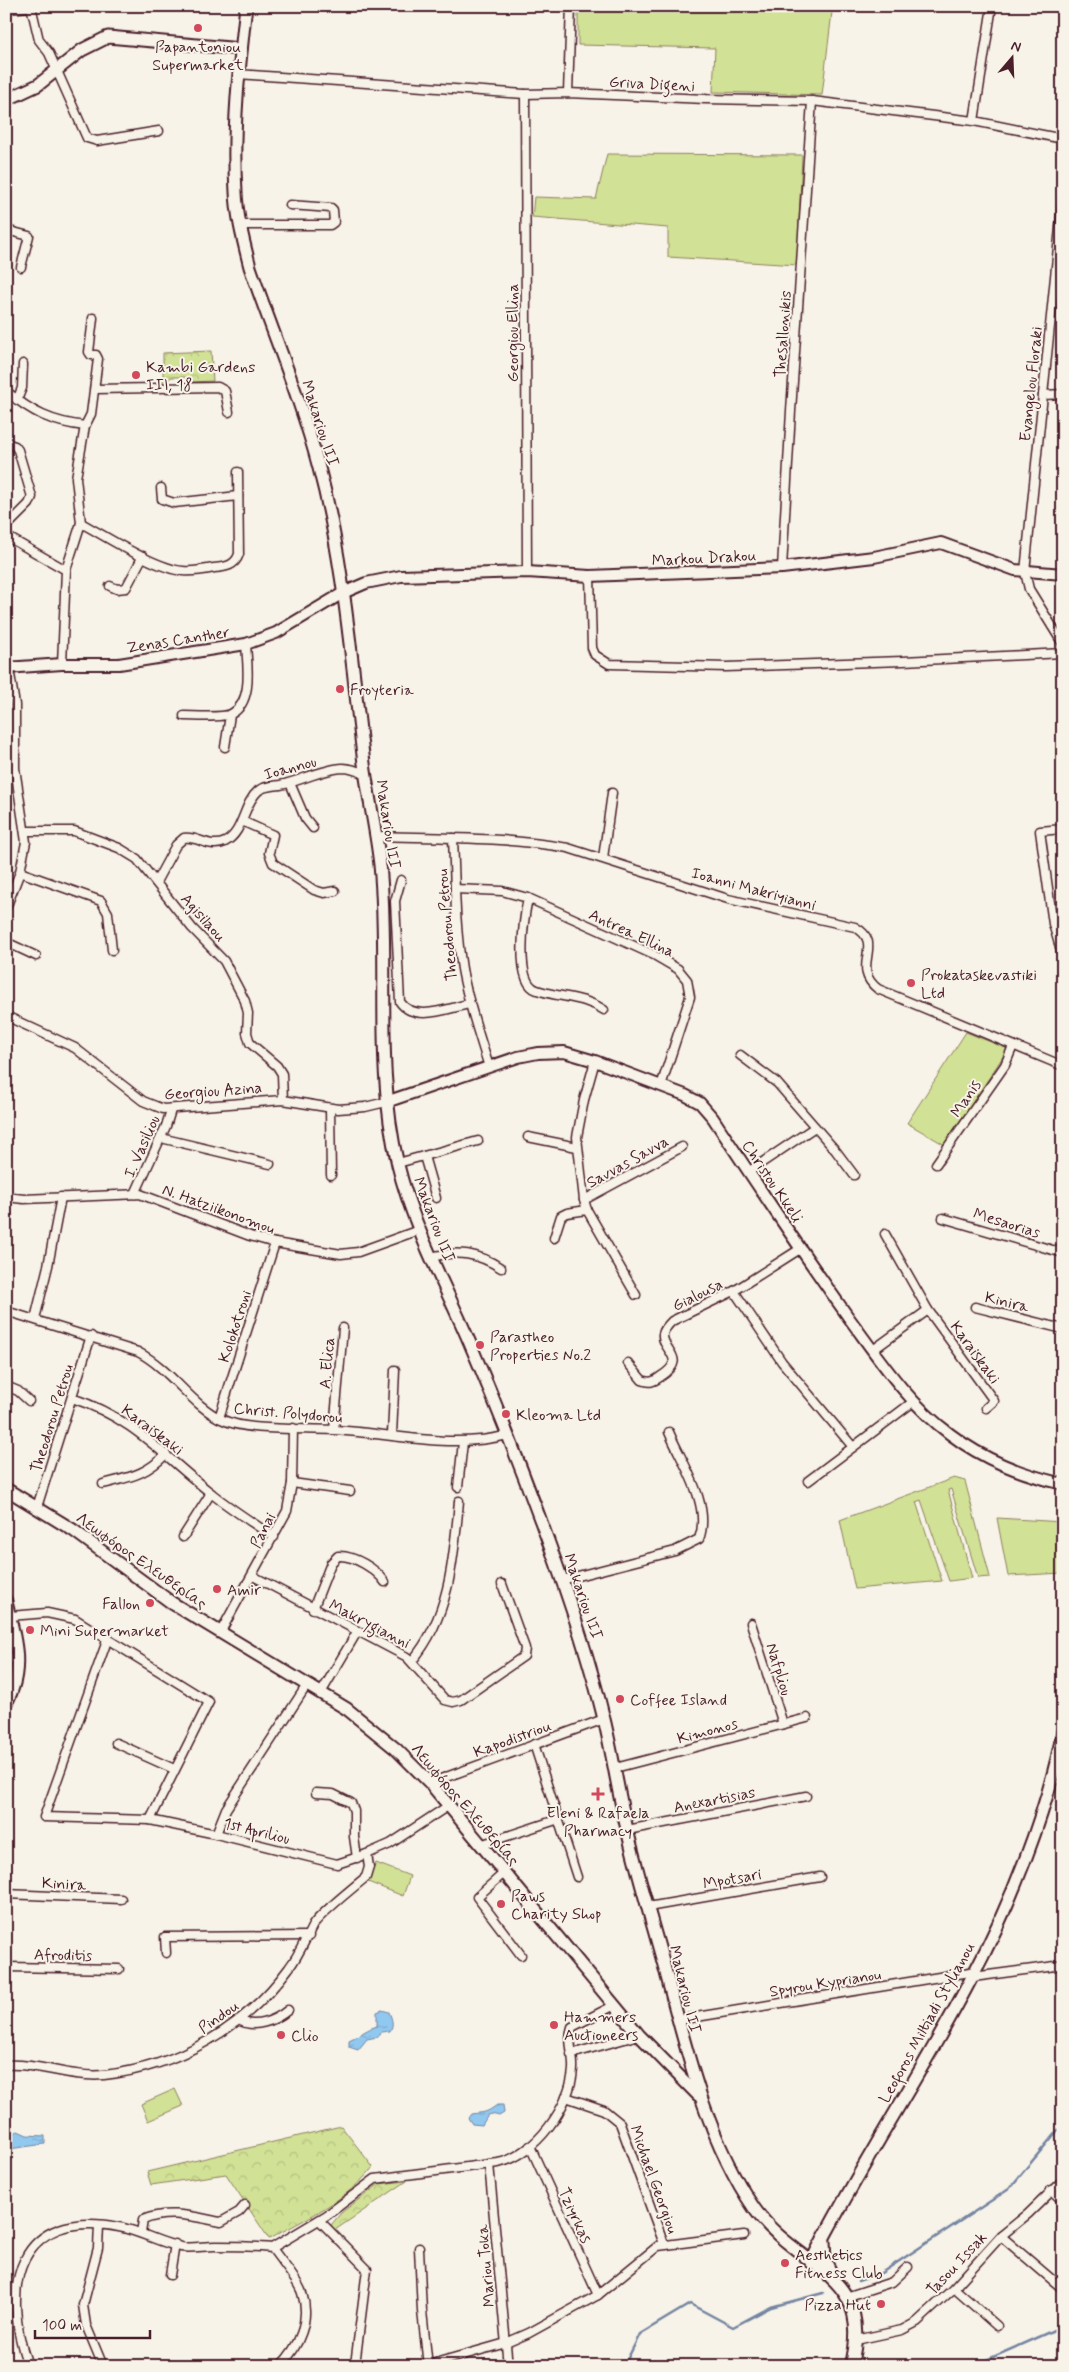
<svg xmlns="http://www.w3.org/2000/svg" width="1069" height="2372" font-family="Mynerve,sans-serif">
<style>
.grass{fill:#d1e195;stroke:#8e8060}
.forest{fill:url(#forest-crowns);stroke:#8e8060}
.water{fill:url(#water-ripples);stroke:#7484a1}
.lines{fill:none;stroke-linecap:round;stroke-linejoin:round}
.stream{stroke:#7484a1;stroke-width:2.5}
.minor-casing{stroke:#4a1f2b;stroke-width:11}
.tertiary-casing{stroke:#4a1f2b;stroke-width:14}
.secondary-casing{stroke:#4a1f2b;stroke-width:15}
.minor{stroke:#f7f3e8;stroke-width:8}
.tertiary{stroke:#f7f3e8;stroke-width:10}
.secondary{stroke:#f7f3e8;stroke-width:11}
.poi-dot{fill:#d1495b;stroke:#f7f3e8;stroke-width:2}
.labels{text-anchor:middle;stroke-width:4;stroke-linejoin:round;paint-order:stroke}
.poi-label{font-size:16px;fill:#4a1f2b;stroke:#f7f3e8;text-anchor:start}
.street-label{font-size:16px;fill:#4a1f2b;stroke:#f7f3e8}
</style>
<defs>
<pattern id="forest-crowns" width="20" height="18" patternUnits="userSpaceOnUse" patternTransform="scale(1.25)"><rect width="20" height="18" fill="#d1e195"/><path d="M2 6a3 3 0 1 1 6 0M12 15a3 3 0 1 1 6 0" fill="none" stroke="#b5c181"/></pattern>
<pattern id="water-ripples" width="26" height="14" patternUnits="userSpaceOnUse" patternTransform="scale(1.25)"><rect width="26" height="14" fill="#90c8ef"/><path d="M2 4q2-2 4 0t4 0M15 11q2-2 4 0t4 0" fill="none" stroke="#7eabcd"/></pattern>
</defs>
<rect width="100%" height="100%" fill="#f7f3e8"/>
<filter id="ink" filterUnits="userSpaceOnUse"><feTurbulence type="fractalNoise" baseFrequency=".02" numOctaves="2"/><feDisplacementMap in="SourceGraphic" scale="10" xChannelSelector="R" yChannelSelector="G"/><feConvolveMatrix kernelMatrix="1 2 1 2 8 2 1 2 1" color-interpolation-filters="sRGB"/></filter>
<g filter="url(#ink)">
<g class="grass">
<polygon points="578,6 800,6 832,12 822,95 713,92 715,48 578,45"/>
<polygon points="607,154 802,155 797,265 668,257 668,228 532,217 534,197 596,199"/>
<polygon points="966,1032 1008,1049 945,1145 907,1123"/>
<polygon points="954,1478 965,1481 990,1577 978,1578 951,1489 948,1490 972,1578 949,1581 921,1500 916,1502 942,1581 855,1589 840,1520"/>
<polygon points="997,1518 1063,1522 1063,1573 1008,1576"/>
<polygon points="376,1863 410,1876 403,1896 368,1882"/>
<polygon points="175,2089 183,2106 148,2121 141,2104"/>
</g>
<g class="forest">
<polygon points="211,351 213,381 190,382 185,377 171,377 165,384 163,383 163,353"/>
<path d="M341,2126L373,2167C348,2200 305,2219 269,2239L226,2174L151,2185L147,2172Z"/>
<polygon points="407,2181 335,2230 331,2225 341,2213 379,2184"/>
</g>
<g class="water">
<path d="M382,2010L389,2012C392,2019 394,2025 390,2031L381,2032L377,2037L367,2039L358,2050L349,2047V2040C359,2036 366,2029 377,2026V2012Z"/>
<path d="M497,2105H503L504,2113L499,2116L492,2114L488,2115L482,2125L472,2124L468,2118L471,2114C484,2112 485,2114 497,2105Z"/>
<polygon points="18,2131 27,2135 45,2136 45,2144 9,2149 6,2145 6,2137"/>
</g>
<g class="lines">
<g class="stream">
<polyline points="858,2281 881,2273 1009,2189 1058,2130 1063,2129"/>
<polyline points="624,2366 640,2334 690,2304 733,2327 771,2307 823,2293"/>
<polyline points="968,2366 984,2361 1063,2326"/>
</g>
<defs>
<g id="minor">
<polyline points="31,6 39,40 49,53 87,138 97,141 159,131"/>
<polyline points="6,9 30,7"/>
<polyline points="238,74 525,94 568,93 706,99 812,101 974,121 1063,139"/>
<polyline points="568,93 571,6"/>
<polyline points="525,94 527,572"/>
<polyline points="974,121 992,6"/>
<polyline points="1063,198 1025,572 1029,589 1063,644"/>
<polyline points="240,225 330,225 334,222 333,210 331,208 290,205"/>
<polyline points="6,230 29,236 21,267"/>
<polyline points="95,389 218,387 225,391 229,412"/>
<path d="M6,391C33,413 51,422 85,426"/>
<polyline points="1043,395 1063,394"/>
<polyline points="17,400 22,388 23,364"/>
<polyline points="6,443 15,446 18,450 32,497 29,504 6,527"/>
<polyline points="161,488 162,499 174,503 238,496"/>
<path d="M81,523C107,537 156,569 183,571C194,572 204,570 214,568C226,567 235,566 239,554L238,472"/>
<polyline points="6,536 66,570"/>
<polyline points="782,568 791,411 812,101"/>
<polyline points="590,576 592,648 595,655 609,664 726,667 903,661 1063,653"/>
<polyline points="110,586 117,589 126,588 143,556"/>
<polyline points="62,664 66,570 81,523 76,478 85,426 91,414 98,359 96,355 91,355 89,352 93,318"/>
<path d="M184,716C195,716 223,718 231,714C254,702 247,664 246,644"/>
<polyline points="225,747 230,715"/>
<polyline points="290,783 305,818 313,828"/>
<polyline points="242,821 273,835 269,853 273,863 314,890 324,893 335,891"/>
<polyline points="1063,829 1040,831 1053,924 1063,957"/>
<polyline points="26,831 74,831 119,848 137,859 192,928 224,961 245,1001 248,1013 247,1033 250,1043 277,1066 282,1074 283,1100"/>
<path d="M377,836C440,838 506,837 568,848L728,899L855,927C886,944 849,967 878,989L1063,1066"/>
<path d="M453,838C455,882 455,926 462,969C468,1003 479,1034 489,1067"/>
<polyline points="603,858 612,793"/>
<polyline points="20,872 101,901 108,913 112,950"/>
<path d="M401,880L395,901L400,1002C415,1023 448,1008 469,1004"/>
<path d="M156,882L176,845L184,838C198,836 210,849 225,842C244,832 243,804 258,791C263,786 273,786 280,785C301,781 322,769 343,768C351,768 358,771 365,774"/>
<polyline points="455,889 502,891 528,898 654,955 678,969 687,980 690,997 661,1086"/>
<path d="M528,898C524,917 514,983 537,990C561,998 583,996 604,1010"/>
<polyline points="6,908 20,872 26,842 15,768 15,705 9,668"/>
<polyline points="6,942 36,956"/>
<polyline points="6,1016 75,1048 143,1101 163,1109 283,1100 338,1109 365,1107 386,1102"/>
<polyline points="740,1055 777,1083 836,1151 854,1175"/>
<polyline points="595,1061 584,1100 577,1137 584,1200 587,1210 636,1295"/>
<polyline points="330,1109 331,1175"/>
<polyline points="528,1137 577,1147"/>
<polyline points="161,1138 270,1164"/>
<polyline points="424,1156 436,1198"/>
<polyline points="398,1163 478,1141"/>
<polyline points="936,1164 1005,1065 1013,1046"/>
<polyline points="748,1172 815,1127"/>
<polyline points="135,1194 166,1126 171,1110"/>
<polyline points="6,1197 24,1199 140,1194 250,1236 275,1243 341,1254 358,1252 419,1230"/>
<polyline points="584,1200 682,1147"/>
<polyline points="943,1218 1063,1253"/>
<polyline points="885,1234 928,1310 994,1401 986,1408"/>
<polyline points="554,1238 561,1216 567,1213 587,1210"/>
<path d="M431,1257C458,1250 478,1253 501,1268"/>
<polyline points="734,1291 782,1362 853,1447"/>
<polyline points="975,1307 1063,1329"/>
<path d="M6,1311L138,1352C172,1370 190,1404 221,1419C247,1432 303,1428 334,1430C391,1433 451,1450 508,1435"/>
<polyline points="35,1319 48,1266 61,1197"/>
<polyline points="873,1350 928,1310"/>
<path d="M628,1363L642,1380C650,1383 653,1382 660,1377C690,1358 661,1351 663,1334C664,1329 668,1325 672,1321L734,1291L800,1249"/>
<polyline points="6,1386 18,1391 29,1401"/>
<path d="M72,1398C135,1419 161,1454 211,1493C231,1509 253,1523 274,1537"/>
<polyline points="219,1418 275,1243"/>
<polyline points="334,1430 343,1328"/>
<polyline points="392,1435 395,1370"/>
<polyline points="808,1481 913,1402"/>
<polyline points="292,1483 350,1491"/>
<path d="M103,1484C130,1477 146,1475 166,1454"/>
<polyline points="458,1487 463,1442"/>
<polyline points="37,1507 91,1336"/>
<polyline points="183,1537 211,1493"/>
<polyline points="253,1576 407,1657 445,1700 453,1702 461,1700 524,1656 525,1648 502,1584"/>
<path d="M562,1580L675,1551L699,1539C712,1505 682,1463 669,1432"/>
<path d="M313,1609L331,1563L338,1556C354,1555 376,1569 385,1582"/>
<polyline points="10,1616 47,1613 75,1619 209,1702 150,1820"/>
<polyline points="751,1623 783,1724"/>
<polyline points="220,1633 287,1511 292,1483 293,1428"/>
<polyline points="108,1638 44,1817 150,1820 216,1834 337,1864 367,1854 390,1844 448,1806"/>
<polyline points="6,1659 18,1657"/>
<path d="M412,1661C450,1617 454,1556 459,1501"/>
<polyline points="321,1693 357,1632"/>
<polyline points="116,1743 174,1769"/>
<polyline points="534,1744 577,1877"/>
<polyline points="615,1768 807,1718"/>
<polyline points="430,1783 604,1719"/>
<polyline points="316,1793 333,1794 351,1803 354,1811 354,1837 357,1858"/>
<polyline points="627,1830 806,1796"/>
<polyline points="216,1834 226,1809 307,1685"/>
<polyline points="480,1845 559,1819"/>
<polyline points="504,1873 477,1897 521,1955"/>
<polyline points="6,1894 121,1899"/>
<polyline points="648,1907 820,1877"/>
<polyline points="166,1953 165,1937 309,1936"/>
<polyline points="6,1967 119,1969"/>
<polyline points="973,1977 1063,1965"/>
<path d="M239,2020C254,2029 275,2021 288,2010"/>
<polyline points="678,2020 976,1971"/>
<polyline points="571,2054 639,2035"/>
<path d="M6,2065C40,2063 70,2078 104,2075C177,2067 245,2028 289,1968C299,1955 305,1940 313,1925C319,1915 355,1886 366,1877L369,1867L367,1854"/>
<polyline points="566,2097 604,2110 620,2123 664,2244"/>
<polyline points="530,2146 598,2295"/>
<polyline points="489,2164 508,2366"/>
<polyline points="1051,2190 1063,2201"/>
<polyline points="319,2220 367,2269 355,2365"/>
<polyline points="99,2225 98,2248 83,2305 86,2325 103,2366"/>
<path d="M141,2233L143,2220C169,2209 194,2217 221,2222L239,2212L245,2205"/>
<polyline points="1001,2236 1063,2289"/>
<path d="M272,2248L327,2215L375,2179L498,2163C535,2156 571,2106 573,2069C574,2054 567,2042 572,2027L615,2005"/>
<polyline points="419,2248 422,2311 428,2366"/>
<polyline points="170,2275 175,2244"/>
<polyline points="954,2288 997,2326"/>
<polyline points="849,2296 892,2282 908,2267"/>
<polyline points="856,2340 902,2330 917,2322 954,2288 1001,2236 1028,2214 1063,2180"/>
<polyline points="428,2365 506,2343 529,2333 598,2295 658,2246 744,2235"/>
<path d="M28,2366C0,2286 17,2208 119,2227C140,2231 160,2243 181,2247C191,2249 204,2246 215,2246C234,2246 253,2246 272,2248C280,2260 298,2280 302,2293C311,2320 299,2347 280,2366"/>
</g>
<g id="tertiary">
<polyline points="6,668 62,664 119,664 246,644 276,633 343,593 366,583 401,576 527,572 590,576 782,568 874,557 941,543 1015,570 1063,574"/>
<path d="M386,1102L518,1057L538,1053L564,1052L595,1061L685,1095L700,1103L713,1118C757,1185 802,1252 849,1318C880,1360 908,1403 950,1434C984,1460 1021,1474 1063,1484"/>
<path d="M6,1600C15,1635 26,1670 6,1704"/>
</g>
<g id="secondary">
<path d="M246,6C239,68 232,130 236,192C237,218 244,243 250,267C273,334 301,399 319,468C344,561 351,659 363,755C367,792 376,828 380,865C390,965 374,1066 398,1165C413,1227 444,1283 469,1341C497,1406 523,1472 547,1538C569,1598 589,1658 604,1719C613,1756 618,1793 627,1829C638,1876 652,1922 665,1969C686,2049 707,2140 754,2208C798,2271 876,2271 851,2366"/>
<polyline points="6,100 38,85 82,50 108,37 241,49"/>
<polyline points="6,1489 73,1530 172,1603 347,1709 396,1749 430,1783 639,2035 698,2095"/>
<polyline points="824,2241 825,2260 833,2277"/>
<path d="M811,2262C860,2165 921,2075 971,1979C1010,1906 1047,1813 1063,1731"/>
</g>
</defs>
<use href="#minor" class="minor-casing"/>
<use href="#tertiary" class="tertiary-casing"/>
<use href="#secondary" class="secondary-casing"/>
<use href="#minor" class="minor"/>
<use href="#tertiary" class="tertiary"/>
<use href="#secondary" class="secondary"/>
</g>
</g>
<g class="poi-dot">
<circle cx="198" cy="28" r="5"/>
<circle cx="136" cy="375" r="5"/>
<circle cx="340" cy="689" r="5"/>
<circle cx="911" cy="983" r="5"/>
<circle cx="480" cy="1345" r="5"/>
<circle cx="506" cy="1414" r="5"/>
<circle cx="217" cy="1589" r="5"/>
<circle cx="150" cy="1603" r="5"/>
<circle cx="30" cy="1630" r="5"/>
<circle cx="620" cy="1699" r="5"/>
<path d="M595.5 1786.5h5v5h5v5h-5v5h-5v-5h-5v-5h5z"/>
<circle cx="501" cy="1904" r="5"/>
<circle cx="554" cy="2025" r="5"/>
<circle cx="281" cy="2035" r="5"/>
<circle cx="785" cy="2263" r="5"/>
<circle cx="881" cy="2304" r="5"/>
</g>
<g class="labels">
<g class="poi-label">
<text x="198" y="52" text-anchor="middle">Papantoniou<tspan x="198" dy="18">Supermarket</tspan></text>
<text x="146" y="372">Kambi Gardens<tspan x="146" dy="18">III, 18</tspan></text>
<text x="350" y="695">Froyteria</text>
<text x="921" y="980">Prokataskevastiki<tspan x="921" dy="18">Ltd</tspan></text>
<text x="490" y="1342">Parastheo<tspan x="490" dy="18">Properties No.2</tspan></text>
<text x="516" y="1420">Kleoma Ltd</text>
<text x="227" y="1595">Amir</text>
<text x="140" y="1609" text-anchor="end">Fallon</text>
<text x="40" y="1636">Mini Supermarket</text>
<text x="630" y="1705">Coffee Island</text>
<text x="598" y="1818" text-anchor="middle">Eleni &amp; Rafaela<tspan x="598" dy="18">Pharmacy</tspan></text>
<text x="511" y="1901">Paws<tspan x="511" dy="18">Charity Shop</tspan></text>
<text x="564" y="2022">Hammers<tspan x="564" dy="18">Auctioneers</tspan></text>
<text x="291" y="2041">Clio</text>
<text x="795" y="2260">Aesthetics<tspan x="795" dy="18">Fitness Club</tspan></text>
<text x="871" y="2310" text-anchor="end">Pizza Hut</text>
</g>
<g class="street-label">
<text transform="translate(652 83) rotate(3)" y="6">Griva Digeni</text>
<text transform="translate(512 333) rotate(-90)" y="6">Georgiou Ellina</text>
<text transform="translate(782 334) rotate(-86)" y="6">Thesallonikis</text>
<text transform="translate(1030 384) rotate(-84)" y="6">Evangelou Floraki</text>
<text transform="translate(321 423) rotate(72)" y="6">Makariou III</text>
<text transform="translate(704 557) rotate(-3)" y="6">Markou Drakou</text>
<text transform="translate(178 639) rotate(-9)" y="6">Zenas Canther</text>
<text transform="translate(290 767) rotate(-15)" y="6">Ioannou</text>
<text transform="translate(389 824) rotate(81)" y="6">Makariou III</text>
<text transform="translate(754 888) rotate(15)" y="6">Ioanni Makriyianni</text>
<text transform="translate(204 917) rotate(48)" y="6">Agisilaou</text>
<text transform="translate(446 925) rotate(-95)" y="6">Theodorou Petrou</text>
<text transform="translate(632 932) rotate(25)" y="6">Antrea Ellina</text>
<text transform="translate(213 1090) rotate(-4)" y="6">Georgiou Azina</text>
<text transform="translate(965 1098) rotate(-56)" y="6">Manis</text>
<text transform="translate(141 1146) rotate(-66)" y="6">I. Vasiliou</text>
<text transform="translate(627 1161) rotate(-29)" y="6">Savvas Savva</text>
<text transform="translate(773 1181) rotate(56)" y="6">Christou Kkeli</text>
<text transform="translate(219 1208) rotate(20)" y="6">N. Hatziikonomou</text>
<text transform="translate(435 1219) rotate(69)" y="6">Makariou III</text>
<text transform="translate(1007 1222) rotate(17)" y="6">Mesaorias</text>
<text transform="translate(697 1294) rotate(-26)" y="6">Gialousa</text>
<text transform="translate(1007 1301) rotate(13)" y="6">Kinira</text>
<text transform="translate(234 1326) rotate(-72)" y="6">Kolokotroni</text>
<text transform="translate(976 1352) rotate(54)" y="6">Karaiskaki</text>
<text transform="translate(326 1363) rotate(-85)" y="6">A. Elica</text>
<text transform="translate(288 1412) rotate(5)" y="6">Christ. Polydorou</text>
<text transform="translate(51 1418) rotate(-73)" y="6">Theodorou Petrou</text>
<text transform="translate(153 1429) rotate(37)" y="6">Karaiskaki</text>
<text transform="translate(262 1530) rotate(-63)" y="6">Panai</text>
<text transform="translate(142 1560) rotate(35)" y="6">Λεωφόρος Ελευθερίας</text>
<text transform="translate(584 1596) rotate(71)" y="6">Makariou III</text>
<text transform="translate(370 1623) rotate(27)" y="6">Makrygianni</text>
<text transform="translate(780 1669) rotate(73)" y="6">Nafpliou</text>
<text transform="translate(707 1730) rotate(-15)" y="6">Kimonos</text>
<text transform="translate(512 1738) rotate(-20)" y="6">Kapodistriou</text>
<text transform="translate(714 1799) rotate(-11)" y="6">Anexartisias</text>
<text transform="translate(466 1804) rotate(49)" y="6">Λεωφόρος Ελευθερίας</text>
<text transform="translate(257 1830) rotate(14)" y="6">1st Apriliou</text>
<text transform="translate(732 1878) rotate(-10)" y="6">Mpotsari</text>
<text transform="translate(64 1883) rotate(3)" y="6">Kinira</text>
<text transform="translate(63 1954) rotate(1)" y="6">Afroditis</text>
<text transform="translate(825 1982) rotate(-9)" y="6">Spyrou Kyprianou</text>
<text transform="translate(686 1989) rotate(76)" y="6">Makariou III</text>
<text transform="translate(218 2016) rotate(-35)" y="6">Pindou</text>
<text transform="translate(926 2022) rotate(-61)" y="6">Leoforos Miltiadi Stylianou</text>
<text transform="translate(655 2179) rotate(70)" y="6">Michael Georgiou</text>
<text transform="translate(576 2215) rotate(66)" y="6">Tziyrkas</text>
<text transform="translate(956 2263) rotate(-47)" y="6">Tasou Issak</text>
<text transform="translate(485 2266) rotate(-95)" y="6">Mariou Toka</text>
</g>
</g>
<rect width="1069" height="2372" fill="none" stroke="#f7f3e8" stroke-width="25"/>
<rect x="12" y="12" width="1044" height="2347" fill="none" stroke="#4a1f2b" stroke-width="2" filter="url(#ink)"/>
<g transform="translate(1012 58) rotate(19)" stroke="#f7f3e8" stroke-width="4" paint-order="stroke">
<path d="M0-4L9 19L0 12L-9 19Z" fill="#4a1f2b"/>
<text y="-8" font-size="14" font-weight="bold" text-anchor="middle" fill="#4a1f2b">N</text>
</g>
<path d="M35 2330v8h115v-8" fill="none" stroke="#4a1f2b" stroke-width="2.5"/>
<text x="42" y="2330" font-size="15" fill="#4a1f2b" stroke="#f7f3e8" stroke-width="4" paint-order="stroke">100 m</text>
</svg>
